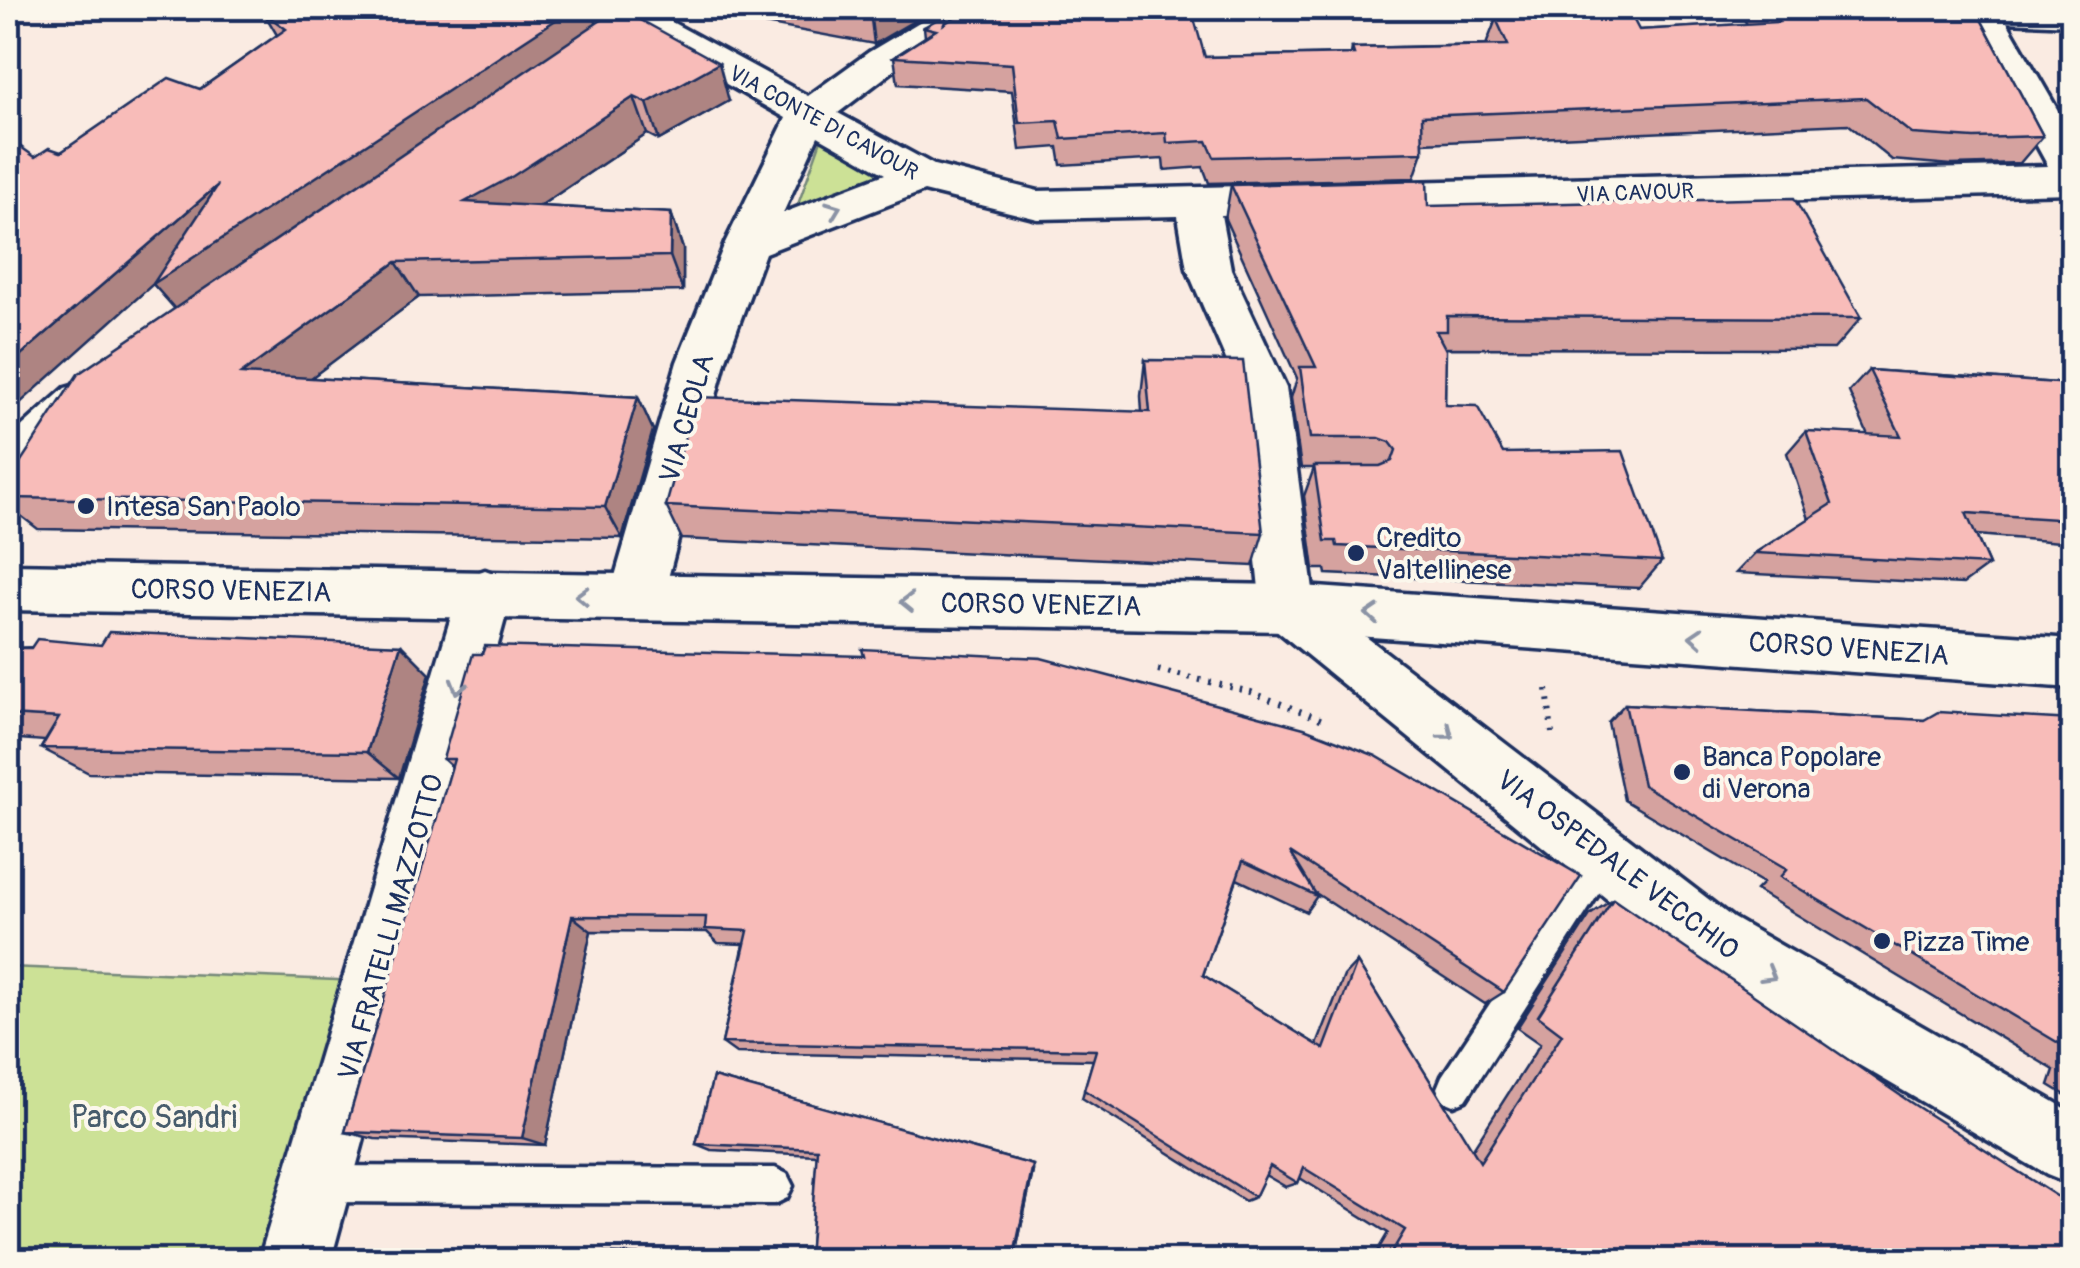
<svg xmlns="http://www.w3.org/2000/svg" width="2080" height="1268" font-family="Pangolin,sans-serif">
<style>
.green{fill:#cce196;stroke:#74887a;stroke-width:2.5}
.lines{fill:none;stroke-linecap:round;stroke-linejoin:round}
.service-casing{stroke:#1b2f5e;stroke-width:7}
.minor-casing{stroke:#1b2f5e;stroke-width:7}
.tertiary-casing{stroke:#1b2f5e;stroke-width:7}
.path{stroke:#1b2f5e;stroke-width:6;stroke-dasharray:2.5 8;stroke-linecap:butt}
.service{fill:#fbf7ec;fill-rule:evenodd}
.minor{fill:#fbf7ec;fill-rule:evenodd}
.tertiary{fill:#fbf7ec;fill-rule:evenodd}
.wall{fill:#d5a29f;stroke:#1b2f5e;stroke-width:2.5}
.shaded-wall{fill:#ae8482;stroke:#1b2f5e;stroke-width:2.5}
.building{fill:#f8bcb9;stroke:#1b2f5e;stroke-width:2.5}
.oneway{stroke:#8b93a5}
.poi-dot{fill:#1b2f5e;stroke:#fbf7ec;stroke-width:4}
.labels{text-anchor:middle;stroke-width:8;stroke-linejoin:round;paint-order:stroke}
.far-street-label{font-size:22px;fill:#1b2f5e;stroke:#fbf7ec}
.street-label{font-size:28px;fill:#1b2f5e;stroke:#fbf7ec}
.poi-label{font-size:28px;fill:#1b2f5e;stroke:#fbf7ec;text-anchor:start}
.near-park-label{font-size:32px;fill:#475c6c;stroke:#fbf7ec}
</style>
<rect width="100%" height="100%" fill="#faebe2"/>
<filter id="ink" filterUnits="userSpaceOnUse"><feTurbulence type="fractalNoise" baseFrequency=".01" numOctaves="2"/><feDisplacementMap in="SourceGraphic" scale="20" xChannelSelector="R" yChannelSelector="G"/><feConvolveMatrix kernelMatrix="1 2 1 2 8 2 1 2 1" color-interpolation-filters="sRGB"/></filter>
<g filter="url(#ink)">
<g class="green">
<polygon points="822,137 886,174 796,210"/>
<polygon points="8,967 361,981 278,1260 8,1260"/>
</g>
<g class="lines">
<defs>
<g id="service">
<polygon points="1604,843 1615,848 1619,858 1615,868 1466,1100 1454,1105 1442,1100 1437,1088 1442,1076 1593,848"/>
<polygon points="317,1166 775,1168 787,1174 793,1186 787,1198 775,1204 317,1202 305,1196 299,1184 305,1172"/>
</g>
<g id="minor">
<path d="M943,8H988L982,16L897,68L838,113L934,165L1038,191L2048,166L1962,8H2072V25L2007,22L2072,135V193L1221,215L1231,269L1286,387L1314,597L1733,918L2072,1112V1185L2047,1175L1687,964L1269,624L1261,608L1238,387L1187,269L1178,216L1038,219L924,191L765,253L725,362L663,597L655,613L636,620L617,613L609,597L677,362L725,243L786,118L640,35L634,27L640,19L653,16L666,19L808,96L869,52ZM818,136L885,174L783,213Z"/>
<polygon points="82,383 99,388 106,401 99,414 26,483 8,489 8,439 65,388"/>
<polygon points="485,570 504,577 512,593 331,1260 259,1260 458,593 466,577"/>
</g>
<polygon id="tertiary" points="8,564 1288,585 2072,639 2072,688 1288,631 8,610"/>
</defs>
<use href="#service" class="service-casing"/>
<use href="#minor" class="minor-casing"/>
<use href="#tertiary" class="tertiary-casing"/>
<g class="path">
<polyline points="1158,670 1251,692 1328,722"/>
<polyline points="1547,689 1552,733"/>
</g>
<use href="#service" class="service"/>
<use href="#minor" class="minor"/>
<use href="#tertiary" class="tertiary"/>
</g>
<g class="wall">
<polygon points="112,8 151,8 136,15 121,15"/>
<polygon points="591,8 596,23 729,101 659,140 647,134 540,206 671,213 683,249 683,291 419,297 310,378 638,397 653,430 622,538 38,529 8,506 8,481 175,308 35,157 61,152 200,89 277,35 264,13"/>
<polygon points="678,8 936,8 874,44"/>
<polygon points="1753,8 1975,8 2043,136 2020,163 1952,165 1892,160 1848,124 1423,143 1423,152 1414,178 1209,183 1203,167 1164,170 1163,159 1061,165 1058,147 1020,150 1012,91 898,84 894,57 925,37 924,27 949,21 1205,57 1351,54 1352,48 1486,45 1496,19 1639,30 1747,24 1745,21"/>
<polygon points="1231,185 1428,206 1861,318 1834,349 1445,348 1445,405 1503,453 1662,561 1639,588 1326,574 1325,569 1314,569 1304,496 1314,468 1301,468 1291,398 1297,378 1225,219"/>
<polygon points="1145,360 1263,533 1253,566 682,539 666,506 1142,412 1141,396"/>
<polygon points="1869,370 2072,384 2072,546 2065,545 2060,542 1976,535 1989,565 1963,584 1736,573 1755,553 1809,519 1787,453 1806,431 1868,435 1849,392"/>
<polygon points="101,645 401,645 430,674 399,778 89,773 41,748 45,741 8,738 8,648"/>
<polygon points="864,656 1041,658 1504,992 1485,1004 1314,892 1317,896 1306,912 1237,879 1203,975 1317,1045 1344,976 1357,962 1472,1150 1540,1044 1517,1028 1590,915 1613,899 2072,1260 1372,1260 1388,1233 1300,1178 1298,1183 1286,1187 1265,1175 1255,1197 1245,1201 1082,1098 1093,1060 736,1053 722,1043 744,944 718,943 707,932 591,931 545,1145 375,1139 345,1132 452,767 443,759"/>
<polygon points="1625,704 1924,720 2072,720 2072,1099 2049,1085 2054,1070 1756,890 1763,883 1624,800 1608,722"/>
<polygon points="713,1077 1033,1165 1033,1171 1014,1260 809,1260 817,1155 711,1150 696,1144"/>
</g>
<g class="shaded-wall">
<polygon points="131,8 151,8 136,15"/>
<polygon points="574,8 591,8 597,25 175,309 153,284 8,414 8,366 218,185"/>
<polygon points="876,8 936,8 874,44 870,11"/>
<polygon points="719,63 729,101 659,140 647,103"/>
<polygon points="634,97 647,134 531,212 465,202"/>
<polygon points="671,213 683,249 683,291 670,256"/>
<polygon points="396,262 419,297 271,408 241,374"/>
<polygon points="638,397 653,430 622,538 605,507"/>
<polygon points="401,645 430,674 399,778 367,752"/>
<polygon points="572,916 591,931 545,1145 522,1138"/>
<polygon points="1033,1165 1033,1171 1014,1260 1013,1260"/>
</g>
<g class="building">
<polygon points="272,8 574,8 153,284 218,185 8,366 8,138 35,157 49,148 61,152 169,78 200,89 286,29 264,13"/>
<polygon points="619,8 719,63 647,103 634,97 513,176 465,202 671,213 670,256 396,262 241,374 638,397 605,507 8,498 8,481 78,374"/>
<polygon points="852,8 876,8 870,11"/>
<polygon points="988,8 1191,8 1205,57 1354,54 1352,48 1508,45 1496,19 1630,13 1639,30 1779,22 1769,8 1975,8 2043,136 1974,138 1912,134 1866,98 1422,116 1423,152 1214,157 1207,141 1167,143 1166,133 1062,139 1058,121 1019,123 1012,64 894,57 936,30 924,27 948,13 944,24 967,9"/>
<polygon points="1427,180 1428,206 1794,198 1861,318 1447,316 1447,331 1436,331 1446,350 1445,405 1477,406 1503,453 1623,451 1662,561 1337,546 1336,541 1325,541 1314,466 1380,466 1392,461 1396,450 1390,442 1379,438 1310,438 1300,367 1316,367 1231,185"/>
<polygon points="1145,360 1243,361 1263,533 666,506 696,397 1150,412"/>
<polygon points="1869,370 2072,384 2072,520 1966,513 1989,565 1755,553 1832,504 1806,431 1901,436"/>
<polygon points="109,632 401,645 367,752 41,748 59,718 8,715 8,648 31,648 37,639 101,645"/>
<polygon points="485,646 864,656 862,649 1041,658 1304,728 1376,756 1581,876 1504,992 1290,852 1317,896 1243,861 1203,975 1324,1049 1357,962 1480,1162 1562,1034 1538,1016 1613,899 1910,1102 2072,1206 2072,1260 1387,1260 1405,1230 1304,1168 1298,1183 1270,1166 1255,1197 1084,1090 1096,1050 722,1043 748,931 705,929 706,917 572,916 522,1138 345,1132 454,759 443,759 473,654 482,654"/>
<polygon points="1625,704 1924,720 1938,712 2072,720 2072,1051 1780,877 1787,869 1643,785"/>
<polygon points="713,1077 1033,1165 1013,1260 809,1260 817,1149 696,1144"/>
<polygon points="597,1253 805,1260 596,1260"/>
</g>
<defs><path id="oneway-chevron" d="M-2-3.5L2.5 0L-2 3.5" fill="none" stroke-width="1.6" stroke-linecap="round" stroke-linejoin="round" transform="scale(2.5)"/></defs>
<g class="oneway">
<use href="#oneway-chevron" transform="translate(834 209) rotate(-21)"/>
<use href="#oneway-chevron" transform="translate(582 596) rotate(-178)"/>
<use href="#oneway-chevron" transform="translate(907 602) rotate(-179)"/>
<use href="#oneway-chevron" transform="translate(1372 614) rotate(-176)"/>
<use href="#oneway-chevron" transform="translate(1696 637) rotate(-176)"/>
<use href="#oneway-chevron" transform="translate(458 687) rotate(106)"/>
<use href="#oneway-chevron" transform="translate(1447 733) rotate(38)"/>
<use href="#oneway-chevron" transform="translate(1769 975) rotate(30)"/>
</g>
</g>
<g class="poi-dot">
<circle cx="86" cy="506" r="10"/>
<circle cx="1356" cy="553" r="10"/>
<circle cx="1682" cy="772" r="10"/>
<circle cx="1882" cy="941" r="10"/>
</g>
<g class="labels">
<g class="far-street-label">
<text transform="translate(824 122) rotate(29)" y="8">VIA CONTE DI CAVOUR</text>
<text transform="translate(1635 192) rotate(-2)" y="8">VIA CAVOUR</text>
</g>
<g class="street-label">
<text transform="translate(686 418) rotate(-74)" y="10">VIA CEOLA</text>
<text transform="translate(231 590) rotate(1)" y="10">CORSO VENEZIA</text>
<text transform="translate(1041 604) rotate(1)" y="10">CORSO VENEZIA</text>
<text transform="translate(1849 648) rotate(4)" y="10">CORSO VENEZIA</text>
<text transform="translate(1618 864) rotate(37)" y="10">VIA OSPEDALE VECCHIO</text>
<text transform="translate(390 927) rotate(-74)" y="10">VIA FRATELLI MAZZOTTO</text>
</g>
<g class="poi-label">
<text x="106" y="516">Intesa San Paolo</text>
<text x="1376" y="547">Credito<tspan x="1376" dy="32">Valtellinese</tspan></text>
<text x="1702" y="766">Banca Popolare<tspan x="1702" dy="32">di Verona</tspan></text>
<text x="1902" y="951">Pizza Time</text>
</g>
<g class="near-park-label">
<text x="154" y="1128">Parco Sandri</text>
</g>
</g>
<rect width="2080" height="1268" fill="none" stroke="#fbf7ec" stroke-width="40"/>
<rect x="20" y="20" width="2040" height="1228" fill="none" stroke="#1b2f5e" stroke-width="4" filter="url(#ink)"/>
</svg>
